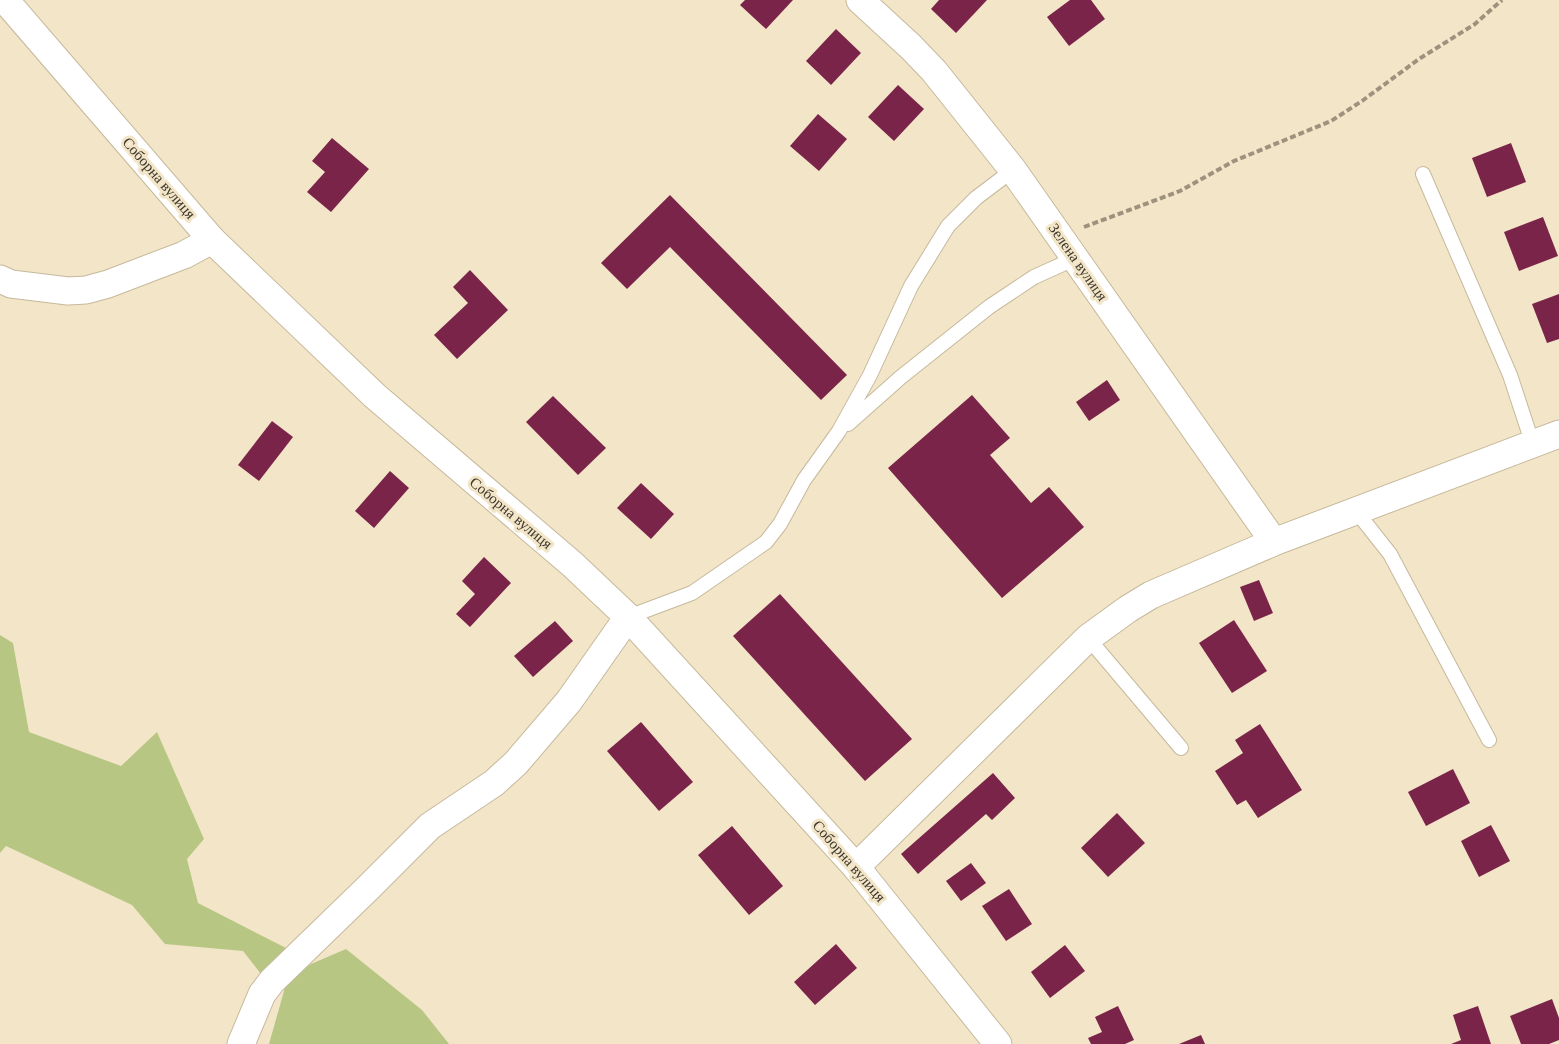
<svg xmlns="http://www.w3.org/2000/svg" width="1559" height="1044" font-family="'Times New Roman',serif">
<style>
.green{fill:#b7c783}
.building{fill:#7a244a}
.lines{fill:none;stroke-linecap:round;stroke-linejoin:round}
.service-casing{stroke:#c6b99c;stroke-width:16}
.minor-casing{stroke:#c6b99c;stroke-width:29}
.path{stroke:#9c927d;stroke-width:4;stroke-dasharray:6 3;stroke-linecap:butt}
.service{stroke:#fff;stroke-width:14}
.minor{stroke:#fff;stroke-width:27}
.labels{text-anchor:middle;stroke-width:6;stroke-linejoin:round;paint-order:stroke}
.street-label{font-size:15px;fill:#3b362a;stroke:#f3e5c8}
</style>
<rect width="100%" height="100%" fill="#f3e5c8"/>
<g class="green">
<polygon points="0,635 13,643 29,732 121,766 157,732 204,839 187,859 198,903 286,948 261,974 243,951 165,944 132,905 6,846 0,853"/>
<polygon points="346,949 422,1010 449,1044 269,1044 286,984 311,964"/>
</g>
<g class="building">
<polygon points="745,0 793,0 766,29 740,5"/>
<polygon points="939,0 987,0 956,33 931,9"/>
<polygon points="1070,0 1091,0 1105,19 1069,46 1047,17"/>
<polygon points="836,29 861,53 831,85 806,61"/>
<polygon points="898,85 924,109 894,141 868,117"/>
<polygon points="818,114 847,139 819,171 790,146"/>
<polygon points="332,138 369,169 331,212 307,192 325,172 312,161"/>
<polygon points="1511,143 1526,182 1487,197 1472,158"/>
<polygon points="670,195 847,375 821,400 670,247 627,289 601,263"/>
<polygon points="1543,217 1558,256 1519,271 1504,232"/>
<polygon points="470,270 508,310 457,359 434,335 468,303 453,287"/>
<polygon points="1559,294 1559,339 1547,343 1532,304"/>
<polygon points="1107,380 1120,400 1089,421 1076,402"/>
<polygon points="972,395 1010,438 990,455 1031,503 1049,487 1084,527 1002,598 888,468"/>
<polygon points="553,396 606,448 578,475 526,422"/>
<polygon points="272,421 293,437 259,481 238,465"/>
<polygon points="390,471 409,488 374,528 355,511"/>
<polygon points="641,483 674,514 651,539 617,508"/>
<polygon points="484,557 511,583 470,627 456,614 475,594 462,581"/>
<polygon points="1259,580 1273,613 1254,621 1240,587"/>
<polygon points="780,594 912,739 865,781 733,636"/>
<polygon points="1234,620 1267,671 1232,693 1199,643"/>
<polygon points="555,621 573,641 533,677 514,656"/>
<polygon points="641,722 693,782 659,811 607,751"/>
<polygon points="1260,724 1302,790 1258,818 1246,800 1237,805 1215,771 1243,753 1235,740"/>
<polygon points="1453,769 1470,803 1426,826 1408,792"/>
<polygon points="993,773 1015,798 992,820 986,814 918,874 901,854"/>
<polygon points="1117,813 1145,843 1108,877 1081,848"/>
<polygon points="1491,825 1510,861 1479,877 1461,841"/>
<polygon points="732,826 783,886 749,915 698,855"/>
<polygon points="971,863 986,883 961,901 946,881"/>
<polygon points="1009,889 1032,924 1006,941 982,906"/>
<polygon points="836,944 857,968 815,1005 794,982"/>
<polygon points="1065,945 1085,971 1050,998 1031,972"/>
<polygon points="1552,999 1559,1018 1559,1040 1549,1044 1521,1044 1510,1016"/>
<polygon points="1118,1006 1134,1040 1125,1044 1091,1044 1088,1038 1102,1032 1095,1017"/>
<polygon points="1478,1006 1491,1044 1451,1044 1461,1040 1453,1015"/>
<polygon points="1201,1035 1205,1044 1179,1044"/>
</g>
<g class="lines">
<defs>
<g id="service">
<polyline points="1423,174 1510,375 1533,445"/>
<polyline points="848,424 901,377 989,307 1034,277 1076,258"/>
<polyline points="1356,511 1390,554 1489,740"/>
<polyline points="628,617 692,593 766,542 780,524 804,480 839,431 870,375 911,286 948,226 976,198 1013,170"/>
<polyline points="1088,638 1181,748"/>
</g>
<g id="minor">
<polyline points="5,0 212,240 375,396 572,564 628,617 856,867 998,1044"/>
<polyline points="860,0 911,47 934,71 1013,170 1274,542"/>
<polyline points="0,279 11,284 68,291 86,290 108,284 184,255 212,240"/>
<polyline points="856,867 1088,638 1128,609 1151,595 1274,542 1559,434"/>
<polyline points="241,1044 262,994 272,981 368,888 430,826 494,783 516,763 569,701 628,617"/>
</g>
</defs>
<use href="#service" class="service-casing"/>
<use href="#minor" class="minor-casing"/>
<polyline class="path" points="1084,227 1180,191 1234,161 1331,121 1362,101 1419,59 1475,24 1502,0"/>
<use href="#service" class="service"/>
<use href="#minor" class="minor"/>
</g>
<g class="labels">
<g class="street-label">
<text transform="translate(159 178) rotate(49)" y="5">Соборна вулиця</text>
<text transform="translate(1078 262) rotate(55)" y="5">Зелена вулиця</text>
<text transform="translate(511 513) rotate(40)" y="5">Соборна вулиця</text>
<text transform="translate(849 861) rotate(49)" y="5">Соборна вулиця</text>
</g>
</g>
</svg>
